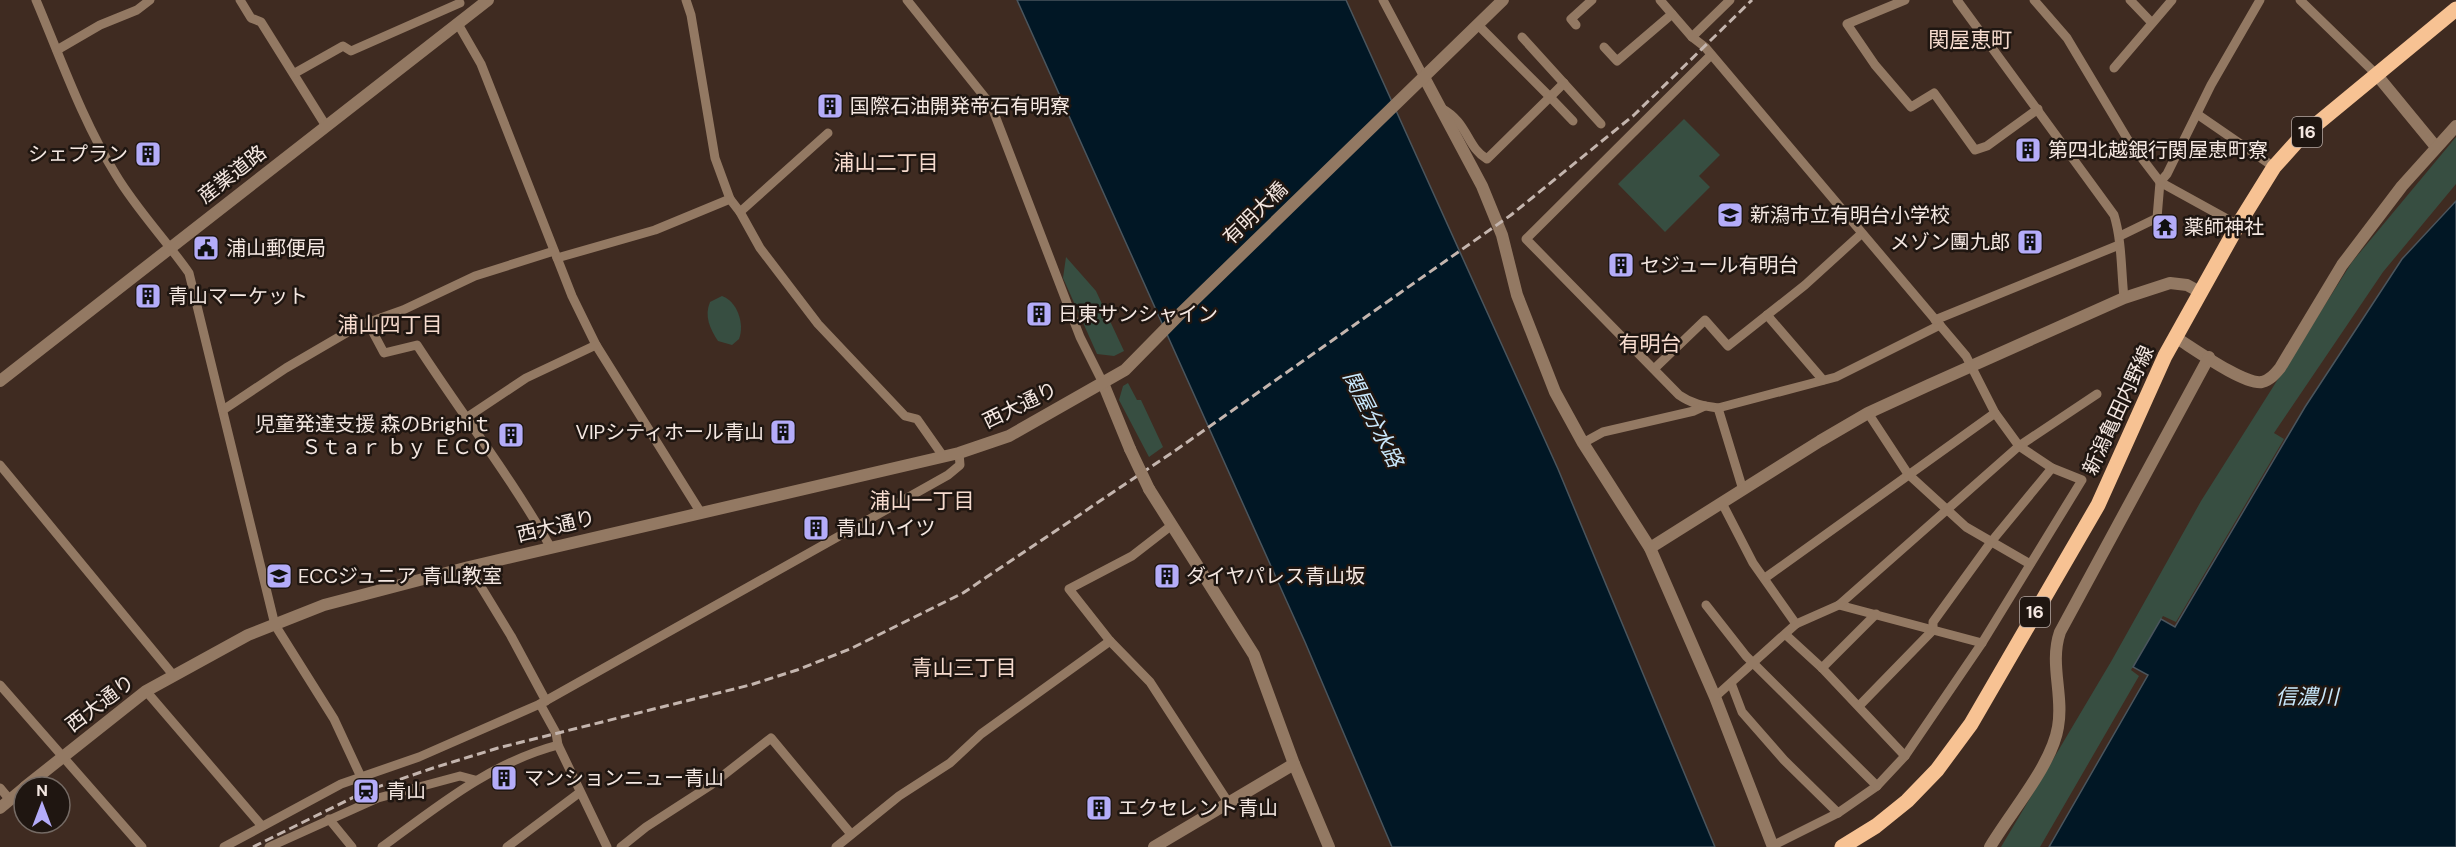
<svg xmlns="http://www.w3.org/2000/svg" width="2456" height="847" font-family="'DM Sans','Noto Sans JP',sans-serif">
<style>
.green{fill:#374e41}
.water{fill:#011725;stroke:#4a555d;stroke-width:1.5}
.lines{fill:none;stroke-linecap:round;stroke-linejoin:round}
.minor{stroke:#937963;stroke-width:9}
.tertiary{stroke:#937963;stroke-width:12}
.primary{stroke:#f7c293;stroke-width:15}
.rail{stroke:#c4b5ae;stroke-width:3;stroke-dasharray:9 4.5;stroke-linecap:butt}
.tertiary-bridge{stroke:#937963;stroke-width:12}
.labels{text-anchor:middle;stroke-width:5;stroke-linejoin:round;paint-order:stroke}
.shield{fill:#1f1611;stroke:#b4a8a3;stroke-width:1.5}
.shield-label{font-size:18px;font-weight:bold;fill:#f4e7e1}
.poi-label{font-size:20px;fill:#f4e7e1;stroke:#1f1611;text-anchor:start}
.street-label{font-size:20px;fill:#f4e7e1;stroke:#1f1611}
.neighbourhood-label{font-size:21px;fill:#f6dbce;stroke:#1f1611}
.water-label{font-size:21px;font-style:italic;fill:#c9e8fc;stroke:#1f1611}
</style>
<rect width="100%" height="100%" fill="#3f2b21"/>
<g class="green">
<polygon points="1684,119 1720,155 1699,176 1710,187 1665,232 1618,184"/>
<polygon points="2456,137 2456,184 2383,272 2274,433 2284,439 2176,622 2163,616 2131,670 2139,676 2040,847 2001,847 2112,660 2201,501 2352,262"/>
<polygon points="1066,257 1096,291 1124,351 1114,356 1097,354 1063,278"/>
<path d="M722,296C737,301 745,324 739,339L732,345L718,341C710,329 704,316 710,302Z"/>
<polygon points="1128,383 1137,400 1141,400 1163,447 1149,457 1119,400 1123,386"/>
</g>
<g class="water">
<polygon points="1017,0 1346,0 1558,469 1715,847 1392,847 1305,642"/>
<polygon points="2456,201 2456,847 2049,847 2148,675 2133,667 2161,619 2175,627 2305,407 2402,259"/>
</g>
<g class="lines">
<g class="minor">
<path d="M36,0C61,59 82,120 116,175C137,210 166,240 189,273L275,625L334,719L361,777"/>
<polyline points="240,0 251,18 261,22 326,126"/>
<polyline points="686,0 691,15 715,158 730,199 740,212 760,248 818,324 905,416 917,419 943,456"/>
<polyline points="907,0 991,105 1080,337 1103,383"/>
<polyline points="1383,0 1425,79"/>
<polyline points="1660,0 1692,37 1705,47 1966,356 1995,413 2019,446 2052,468 2082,480 1982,643 1905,756 1877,786 1838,813 1784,760 1742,712 1731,683"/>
<polyline points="1905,0 1847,24 1875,65 1911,107 1934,93 1975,150 1987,146 2038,109"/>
<path d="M1957,0L2114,215C2122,241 2121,270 2124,298"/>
<polyline points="2034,0 2067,38 2128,140 2160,182 2238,225"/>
<polyline points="2130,0 2152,23"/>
<polyline points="2300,0 2376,74"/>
<polyline points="458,24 481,64 572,296 596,345 701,513"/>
<polyline points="1576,25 1571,19 1592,0"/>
<polyline points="1522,37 1601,124"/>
<polyline points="1692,37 1730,0"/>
<polyline points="1604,47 1617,61 1672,14"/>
<polyline points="57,50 100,25 137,10 150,0"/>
<path d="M1711,55L1526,239L1679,395C1692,404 1703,406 1718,408L1836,377L1940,325"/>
<polyline points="2114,68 2172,0"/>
<polyline points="295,73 343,46 351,51 460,3"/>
<polyline points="1564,83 1550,97 1573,121"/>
<path d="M1441,108C1469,123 1466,147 1487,159L1550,97L1478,25"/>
<polyline points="2197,114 2274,167"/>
<polyline points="740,212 828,133"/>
<polyline points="2120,236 2157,218 2160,182 2167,174 2211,85 2260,0"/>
<polyline points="557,258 655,230 730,199"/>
<polyline points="1767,315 1823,380"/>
<polyline points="1935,320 2119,245"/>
<path d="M368,323L384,353L417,345C461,413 511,477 551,548"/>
<polyline points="1654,369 1705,320 1728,346 1805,285 1861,234"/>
<polyline points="1718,408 1743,490"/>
<polyline points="223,410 286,368 358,326 403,310 475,276 554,251"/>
<polyline points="1868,413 1908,474 1966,527 2030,564"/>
<polyline points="466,418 526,378 596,345"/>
<polyline points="1583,443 1603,432 1694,411 1705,406"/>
<polyline points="0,465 174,676"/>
<polyline points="1722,503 1753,563 1796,624"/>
<polyline points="1172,525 1132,556 1069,589 1110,641 1150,682 1228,802"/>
<polyline points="469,567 511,636 546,701"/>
<polyline points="1765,578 1995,413"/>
<polyline points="1706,605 1746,656 1877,786"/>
<polyline points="1839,605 1982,643"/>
<polyline points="1786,635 1822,668 1905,756"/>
<polyline points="1822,668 1876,614"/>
<polyline points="0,685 142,847"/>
<polyline points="146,691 261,825"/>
<polyline points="1715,697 1796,624 1839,605 2019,446 2097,394"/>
<polyline points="540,704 556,733 558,745 607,847"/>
<polyline points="1859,706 1933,630 1933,622 1991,542 2052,468"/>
<polyline points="0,788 10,800"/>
<polyline points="329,819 352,847"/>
<polyline points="1772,846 1838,813"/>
<polyline points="224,847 341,784 419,757 540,704 948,475 960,465 959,453"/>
<polyline points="269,847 378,798 460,776 475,780"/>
<path d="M382,847C438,806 490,763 558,745"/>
<polyline points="507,847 579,793"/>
<polyline points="621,847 646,827 711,785 771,738 851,834"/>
<polyline points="836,847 899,796 950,763 981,734 1110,641"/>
</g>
<g class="tertiary">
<polyline points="2376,74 2436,147"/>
<polyline points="1425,79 1482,186 1502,235 1517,295 1555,392 1583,443 1650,548 1715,697 1773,847"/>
<path d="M2175,337C2193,348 2244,385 2262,382C2270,380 2275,374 2280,368L2342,265L2402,186L2456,126"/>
<polyline points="0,381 488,0"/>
<polyline points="1103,383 1130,449"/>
<polyline points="1149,489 1254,655 1294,764 1329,847"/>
<polyline points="1650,548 1820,441 1868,413 1929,385 2124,298 2170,283 2187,285 2200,292"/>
<polyline points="25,787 146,691 248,635 324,605 469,567 959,453 1009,436 1125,370 1182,312 1503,0"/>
<polyline points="0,808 24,788"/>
<polyline points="1154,847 1294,764"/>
<path d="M1990,847C2010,813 2052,765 2058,727C2064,695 2049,664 2060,632L2209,357"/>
</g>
<polyline class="primary" points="1842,847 1876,826 1907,801 1937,770 1971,724 2098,505 2165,356 2238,225 2274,167 2301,137 2456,9"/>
<polyline class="rail" points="253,847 366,791 433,768 498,748 750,685 797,670 850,649 963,593 1176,450 1511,215 1634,115 1752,0"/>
<polyline class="tertiary-bridge" points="1130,449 1149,489"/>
</g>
<defs>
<symbol id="building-square" viewBox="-11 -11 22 22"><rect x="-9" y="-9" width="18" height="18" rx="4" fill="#b4acf9" stroke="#1f1611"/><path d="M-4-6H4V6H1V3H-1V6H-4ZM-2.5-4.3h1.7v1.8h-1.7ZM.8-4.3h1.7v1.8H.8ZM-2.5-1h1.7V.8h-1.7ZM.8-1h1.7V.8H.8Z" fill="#111"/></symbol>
<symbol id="school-square" viewBox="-11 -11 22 22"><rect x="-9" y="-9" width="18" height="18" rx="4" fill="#b4acf9" stroke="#1f1611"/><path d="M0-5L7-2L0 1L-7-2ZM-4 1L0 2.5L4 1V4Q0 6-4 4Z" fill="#111"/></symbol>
<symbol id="temple-square" viewBox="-11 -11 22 22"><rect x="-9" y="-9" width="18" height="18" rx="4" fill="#b4acf9" stroke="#1f1611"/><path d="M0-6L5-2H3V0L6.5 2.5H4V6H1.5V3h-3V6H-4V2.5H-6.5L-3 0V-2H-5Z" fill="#111"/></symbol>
<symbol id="civic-square" viewBox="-11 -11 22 22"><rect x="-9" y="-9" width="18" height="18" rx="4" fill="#b4acf9" stroke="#1f1611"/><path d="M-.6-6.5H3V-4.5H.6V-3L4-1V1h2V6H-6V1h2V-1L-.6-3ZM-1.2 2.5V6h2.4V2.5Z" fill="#111"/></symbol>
<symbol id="university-square" viewBox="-11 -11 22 22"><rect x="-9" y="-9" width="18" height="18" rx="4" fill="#b4acf9" stroke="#1f1611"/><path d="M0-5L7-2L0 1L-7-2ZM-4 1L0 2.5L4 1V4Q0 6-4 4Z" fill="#111"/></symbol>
<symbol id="station-square" viewBox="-11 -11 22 22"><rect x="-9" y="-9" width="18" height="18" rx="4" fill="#b4acf9" stroke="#1f1611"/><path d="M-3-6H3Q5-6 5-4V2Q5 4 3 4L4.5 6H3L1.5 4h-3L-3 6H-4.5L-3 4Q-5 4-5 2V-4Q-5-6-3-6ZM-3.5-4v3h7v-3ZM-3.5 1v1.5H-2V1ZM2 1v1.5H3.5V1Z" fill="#111"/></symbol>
</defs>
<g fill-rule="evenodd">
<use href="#building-square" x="815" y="91" width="30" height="30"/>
<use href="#building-square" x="2013" y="135" width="30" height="30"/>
<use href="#building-square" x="133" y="139" width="30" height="30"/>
<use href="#school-square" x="1715" y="200" width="30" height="30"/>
<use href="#temple-square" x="2150" y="212" width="30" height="30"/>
<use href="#building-square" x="2015" y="227" width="30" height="30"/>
<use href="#civic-square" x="191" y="233" width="30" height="30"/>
<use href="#building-square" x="1606" y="250" width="30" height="30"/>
<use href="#building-square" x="133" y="281" width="30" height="30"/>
<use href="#building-square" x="1024" y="299" width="30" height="30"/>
<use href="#building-square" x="768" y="417" width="30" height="30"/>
<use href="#building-square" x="496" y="420" width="30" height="30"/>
<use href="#building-square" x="801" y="513" width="30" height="30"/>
<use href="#university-square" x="264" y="561" width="30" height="30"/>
<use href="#building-square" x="1152" y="561" width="30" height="30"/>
<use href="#building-square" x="489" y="763" width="30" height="30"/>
<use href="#station-square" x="351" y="776" width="30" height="30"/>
<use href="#building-square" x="1084" y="793" width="30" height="30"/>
</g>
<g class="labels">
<g class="shield">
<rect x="2292" y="117" width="30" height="30" rx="4.5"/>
<rect x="2020" y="597" width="30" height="30" rx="4.5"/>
</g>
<g class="shield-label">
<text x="2307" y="138">16</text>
<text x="2035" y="618">16</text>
</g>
<g class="poi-label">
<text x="850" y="113">国際石油開発帝石有明寮</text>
<text x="2048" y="157">第四北越銀行関屋恵町寮</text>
<text x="128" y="161" text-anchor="end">シェプラン</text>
<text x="1750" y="222">新潟市立有明台小学校</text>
<text x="2184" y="234">薬師神社</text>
<text x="2010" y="249" text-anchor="end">メゾン團九郎</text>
<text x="226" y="255">浦山郵便局</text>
<text x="1640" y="272">セジュール有明台</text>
<text x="168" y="303">青山マーケット</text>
<text x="1058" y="321">日東サンシャイン</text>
<text x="492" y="431" text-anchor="end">児童発達支援 森のBrighiｔ<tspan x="492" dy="23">Ｓｔａｒ ｂｙ ＥＣＯ</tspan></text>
<text x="764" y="439" text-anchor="end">VIPシティホール青山</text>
<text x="836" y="535">青山ハイツ</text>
<text x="298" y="583">ECCジュニア 青山教室</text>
<text x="1186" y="583">ダイヤパレス青山坂</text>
<text x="524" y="785">マンションニュー青山</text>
<text x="386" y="798">青山</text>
<text x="1118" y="815">エクセレント青山</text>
</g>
<g class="street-label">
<text transform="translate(232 174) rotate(-38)" y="7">産業道路</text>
<text transform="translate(1255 213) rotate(-44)" y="7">有明大橋</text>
<text transform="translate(1020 405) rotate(-26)" y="7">西大通り</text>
<text transform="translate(2118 410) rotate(-65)" y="7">新潟亀田内野線</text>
<text transform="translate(556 526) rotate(-13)" y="7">西大通り</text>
<text transform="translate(100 703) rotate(-37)" y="7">西大通り</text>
</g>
<g class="neighbourhood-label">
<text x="1970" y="47">関屋恵町</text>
<text x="886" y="170">浦山二丁目</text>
<text x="390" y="332">浦山四丁目</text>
<text x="1650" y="351">有明台</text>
<text x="922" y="508">浦山一丁目</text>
<text x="964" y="675">青山三丁目</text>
</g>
<g class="water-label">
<text transform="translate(1373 419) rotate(63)" y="7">関屋分水路</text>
<text x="2307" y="704">信濃川</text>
</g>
</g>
<g transform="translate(42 805)"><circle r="28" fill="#1f1611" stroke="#746a64" stroke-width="1.5"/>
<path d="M0-4.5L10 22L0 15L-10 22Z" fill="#b4acf9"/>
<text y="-9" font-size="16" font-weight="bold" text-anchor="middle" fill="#f4e7e1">N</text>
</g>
</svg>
